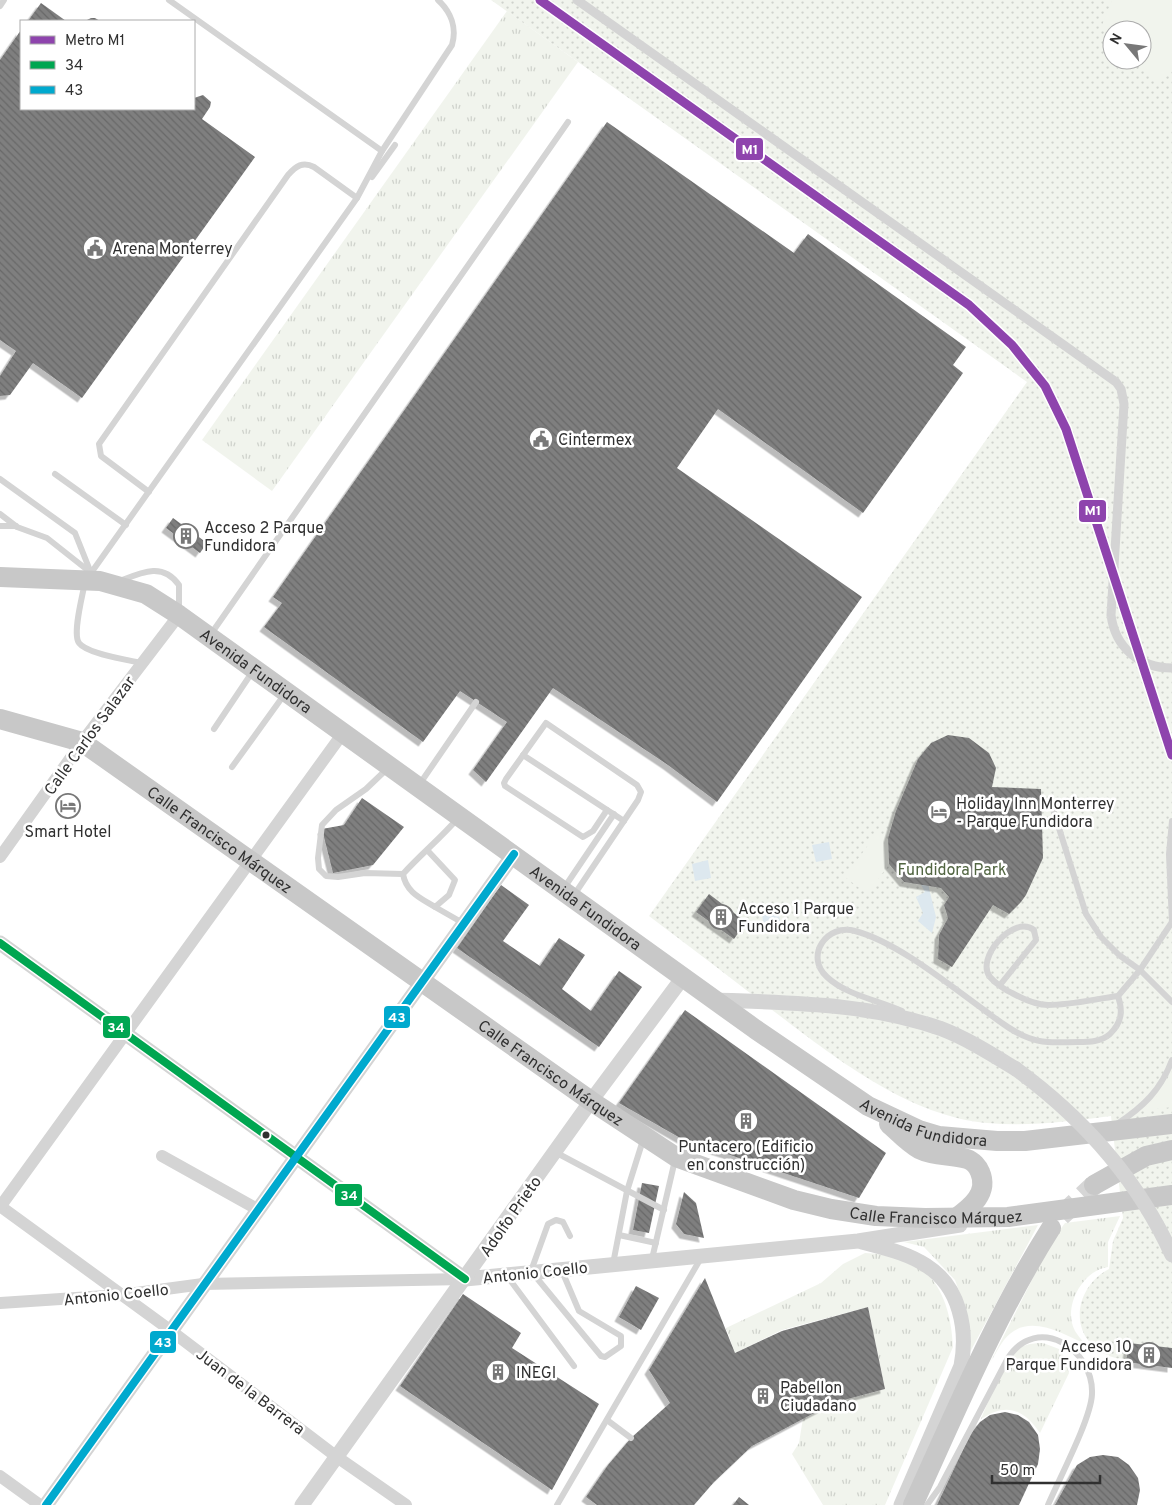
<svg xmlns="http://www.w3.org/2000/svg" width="1172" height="1505" font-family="Overpass,sans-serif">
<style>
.grass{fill:url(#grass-tufts)}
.park{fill:url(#park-dots);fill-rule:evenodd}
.garden{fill:#f1f4ed}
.water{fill:#dde8ef}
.building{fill:url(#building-back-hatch);filter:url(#shadow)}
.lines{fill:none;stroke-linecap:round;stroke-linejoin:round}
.primary-tunnel{stroke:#d6d6d6;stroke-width:20;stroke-dasharray:20 10;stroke-linecap:butt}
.service{stroke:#d4d4d4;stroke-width:6}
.pedestrian{stroke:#d4d4d4;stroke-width:9}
.minor{stroke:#d4d4d4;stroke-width:12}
.tertiary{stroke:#d4d4d4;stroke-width:15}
.primary{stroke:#c8c8c8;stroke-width:20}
.tertiary-bridge{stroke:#d4d4d4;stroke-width:15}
.bus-1-casing{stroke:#fff;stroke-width:11}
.bus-2-casing{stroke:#fff;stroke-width:11}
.bus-1{stroke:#00a651;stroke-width:8}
.bus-2{stroke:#00a9ce;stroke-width:8}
.metro-1-casing{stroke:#fff;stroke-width:12}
.metro-1{stroke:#8e44ad;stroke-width:9}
.bus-dot{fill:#303030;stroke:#fff;stroke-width:2}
.labels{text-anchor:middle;stroke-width:5;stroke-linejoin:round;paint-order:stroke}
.poi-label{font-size:16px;fill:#303030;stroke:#fff;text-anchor:start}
.street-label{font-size:16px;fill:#303030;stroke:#fff}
.park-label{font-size:16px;fill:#526642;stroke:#fff}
.line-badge{stroke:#fff;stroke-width:2}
.badge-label{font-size:14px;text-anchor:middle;font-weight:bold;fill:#fff}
</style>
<defs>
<pattern id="grass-tufts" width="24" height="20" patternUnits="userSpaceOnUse" patternTransform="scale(1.25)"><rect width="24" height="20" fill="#f1f4ed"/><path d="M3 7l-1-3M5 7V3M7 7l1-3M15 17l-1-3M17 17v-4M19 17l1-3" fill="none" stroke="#cfd2cc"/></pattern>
<pattern id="park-dots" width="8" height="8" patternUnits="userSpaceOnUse" patternTransform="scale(1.25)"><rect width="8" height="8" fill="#f1f4ed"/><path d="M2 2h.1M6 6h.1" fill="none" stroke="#cfd2cc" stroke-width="1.8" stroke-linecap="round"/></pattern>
<pattern id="building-back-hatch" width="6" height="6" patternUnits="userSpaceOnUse" patternTransform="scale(1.25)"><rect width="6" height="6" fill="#7f7f7f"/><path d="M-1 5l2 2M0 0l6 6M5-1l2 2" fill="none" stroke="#686868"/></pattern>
<filter id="shadow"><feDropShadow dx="-4.5" dy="4.5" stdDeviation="0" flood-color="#0004"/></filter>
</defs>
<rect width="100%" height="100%" fill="#fff"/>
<g class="grass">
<polygon points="507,11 578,62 272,491 202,440"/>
<path d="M1120,1216L1108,1242V1267C1083,1270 1062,1307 1075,1331C1078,1336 1082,1340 1085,1344C1060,1332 1026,1312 1004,1340C998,1348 993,1358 988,1367L1051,1242L1065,1223Z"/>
<polygon points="1038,1225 961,1369 964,1305 955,1280 924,1247 904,1242"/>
<path d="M865,1253C876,1254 890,1253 900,1257C940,1271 951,1309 953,1347L885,1505H823L792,1454L799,1443L803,1418L833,1403L885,1389L868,1307L782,1330L735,1353L726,1328L821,1283L843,1264Z"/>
<path d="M1043,1343L1059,1349L1065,1358L1069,1373L1040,1433C1023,1409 1007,1402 981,1419C987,1405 1005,1357 1016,1350C1024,1344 1034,1343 1043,1343Z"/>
</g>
<path class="park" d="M491,0H1172V1366C1155,1363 1121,1362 1107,1355C1067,1337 1074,1287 1109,1269L1113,1241L1123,1218L1111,1116C1070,1121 1029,1127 987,1123C906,1116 829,1053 767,1006C728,976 689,946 649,916L1027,382ZM1112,30H1142V60H1112Z"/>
<g class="garden">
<polygon points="1112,0 1172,0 1172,71 1159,84 1136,60 1142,60 1142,30 1112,30 1112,36 1102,25"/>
<polygon points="876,834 899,851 867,894 845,877"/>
<polygon points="1172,1071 1172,1107 1141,1111 1157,1096"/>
</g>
<g class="water">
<polygon points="829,842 832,859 816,862 812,845"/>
<polygon points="708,860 711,878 695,881 692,864"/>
<polygon points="925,872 936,917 932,933 918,921 923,913 916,897 925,892 917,877"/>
<polygon points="778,912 782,929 765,932 762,915"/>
</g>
<g class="building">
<polygon points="41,3 66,21 28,21"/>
<polygon points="95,18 100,21 85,21 91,18"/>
<polygon points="21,30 21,109 194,109 194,98 203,95 211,102 210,107 202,119 255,157 82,398 33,363 10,395 0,396 0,376 16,351 0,340 0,60"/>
<polygon points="607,122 794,253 808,234 966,347 953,365 963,373 863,513 718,409 677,468 862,597 717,802 668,765 553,688 486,782 473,770 507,722 460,691 423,742 264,627 282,603 273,597"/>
<polygon points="173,518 207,543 200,553 166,528"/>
<polygon points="948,735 969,738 989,753 996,768 992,787 1041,789 1043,858 1026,895 1021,902 1009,914 993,905 952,967 938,959 939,935 948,918 944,905 949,897 941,888 904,882 889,864 888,838 896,811 918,759 931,743"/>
<polygon points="362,798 404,827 373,865 333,873 322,829 344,825"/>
<polygon points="501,885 529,905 503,941 540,966 559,938 585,955 562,989 591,1011 619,971 642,987 599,1047 457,948"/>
<polygon points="709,894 746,922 734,939 696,912"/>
<polygon points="685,1010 886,1153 859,1198 682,1139 619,1103"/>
<polygon points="642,1183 659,1186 649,1233 633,1230"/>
<polygon points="684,1192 696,1203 704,1238 684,1234 676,1224"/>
<polygon points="705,1278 735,1353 782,1331 868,1307 885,1389 833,1403 752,1446 714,1482 694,1505 597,1505 586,1497 608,1465 631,1438 670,1403 649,1370"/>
<polygon points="636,1286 659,1298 641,1330 619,1317"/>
<polygon points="463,1294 521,1333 512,1348 599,1404 552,1490 400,1386"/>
<polygon points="1129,1343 1172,1348 1172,1368 1126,1362"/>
<polygon points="1005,1412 1018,1415 1029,1422 1038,1435 1040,1449 1038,1464 1019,1505 937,1505 970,1435 980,1422 990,1415"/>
<polygon points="1103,1455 1118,1457 1129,1465 1138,1478 1140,1490 1137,1505 1055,1505 1077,1465 1090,1457"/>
<polygon points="739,1497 749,1505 733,1505"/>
</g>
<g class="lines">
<polyline class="primary-tunnel" points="1061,1216 1094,1185"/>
<g class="service">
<polyline points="169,0 382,151"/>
<polyline points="0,6 4,0"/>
<polyline points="372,177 395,145"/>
<path d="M357,198L382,151L452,45C457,28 451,12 438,0"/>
<polyline points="55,474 126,525"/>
<polyline points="0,479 75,533 91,573"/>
<polyline points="0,514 17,527 47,538 90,572"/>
<polyline points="0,526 16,526"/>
<path d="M91,573L357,198L314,167C303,161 296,166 288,175L99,444L101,456L149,492"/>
<path d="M120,581C142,572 163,562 179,585V611"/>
<path d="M85,582C83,594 72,634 79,643C87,654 128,660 142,663"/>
<polyline points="211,634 568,122"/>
<polyline points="214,729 253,671"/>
<polyline points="523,755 624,821"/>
<polyline points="232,767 284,695"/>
<polyline points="388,768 366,789 336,810 322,825 318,858 319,869 326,876 338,877 365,873 403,874"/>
<polyline points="419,785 476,702"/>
<polyline points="1172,821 1169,854 1172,923"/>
<path d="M428,851L455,880L449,895L435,907C420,898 406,892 403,874C421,854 441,838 458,818"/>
<polyline points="564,888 614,814"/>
<polyline points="574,895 638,800 641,792 637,785 546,723 506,779 504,783 505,786 583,837 593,831 607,810"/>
<polyline points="435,907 463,923"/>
<polyline points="1172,922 1140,970 1172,1002"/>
<path d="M1000,985L1036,940L1034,930C1013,914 975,959 990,977C995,983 1005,990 1012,993C1023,999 1036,1005 1048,1005C1071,1005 1095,999 1118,996L1140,970L1119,955L1101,937L1086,914L1052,806"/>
<path d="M902,1011C878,1000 846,995 827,977C804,956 827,923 855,931C897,942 948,984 984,1010C998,1020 1012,1032 1029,1038C1044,1044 1061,1042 1078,1042C1089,1042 1101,1042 1110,1034C1122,1022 1123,1011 1118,996"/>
<path d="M1117,1124C1143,1107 1161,1090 1172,1060"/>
<polyline points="555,1152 664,1210"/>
<polyline points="619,1235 656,1243"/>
<polyline points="652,1259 675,1160"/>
<polyline points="613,1264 627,1191 643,1140"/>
<polyline points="562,1271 579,1311 621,1336 621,1346 605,1357 601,1356 531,1271 548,1224 556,1220 563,1222 570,1236"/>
<polyline points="507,1276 574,1366"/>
<polyline points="607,1420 631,1438"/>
<polyline points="557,1505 701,1258"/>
<path d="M927,1505L940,1487L1008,1358C1037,1313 1094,1349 1092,1394C1091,1419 1059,1479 1048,1505"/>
</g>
<path class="pedestrian" d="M577,0L1116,382L1121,389L1124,404L1111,615C1115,647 1139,668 1172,668"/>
<g class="minor">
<polyline points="0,857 82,742 179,615"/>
<polyline points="162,1156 257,1209"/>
<polyline points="0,1206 170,1330 337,1457 406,1505"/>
<polyline points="0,1207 343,733"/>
<polyline points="0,1303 121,1295 203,1284 465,1279"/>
<polyline points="0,1476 40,1505"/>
</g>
<g class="tertiary">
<polyline points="0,943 465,1279 858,1241 960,1225"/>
<path d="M715,1000C792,1003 869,1003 942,1029C968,1039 993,1055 1016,1069"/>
<path d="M862,1242C884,1248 908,1253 927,1266C960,1287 968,1330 961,1366L901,1505"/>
<polyline points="46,1505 514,854"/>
<polyline points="302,1505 591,1101 684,976"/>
</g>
<g class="primary">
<path id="s1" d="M0,577L100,581L146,594L179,615L755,1029L868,1106L919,1130L939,1136L997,1141H1025L1172,1124"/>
<path id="s2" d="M0,719L82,742L591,1101L676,1157L794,1200L831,1209L876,1216L925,1218L1008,1217L1172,1195"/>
<path d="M889,1124C898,1132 908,1143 919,1149C935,1157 951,1154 967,1159C973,1161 978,1167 980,1172C989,1193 971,1207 956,1218"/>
<polyline points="1094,1185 1146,1156 1172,1150"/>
<path d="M913,1505C956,1411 996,1315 1051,1228"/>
</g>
<path class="tertiary-bridge" d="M1016,1069C1083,1118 1138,1180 1172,1255"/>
<defs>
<polyline id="bus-1" points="0,943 465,1279"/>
<polyline id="bus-2" points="46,1505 514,854"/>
</defs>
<use href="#bus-1" class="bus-1-casing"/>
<use href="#bus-2" class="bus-2-casing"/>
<use href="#bus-1" class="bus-1"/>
<use href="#bus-2" class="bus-2"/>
<defs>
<polyline id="metro-1" points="540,0 969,305 1012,345 1045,386 1066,429 1172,755"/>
</defs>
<use href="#metro-1" class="metro-1-casing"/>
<use href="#metro-1" class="metro-1"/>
</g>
<defs>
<symbol id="civic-ring" viewBox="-11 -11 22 22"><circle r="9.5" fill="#fff" stroke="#787878" stroke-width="1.5"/><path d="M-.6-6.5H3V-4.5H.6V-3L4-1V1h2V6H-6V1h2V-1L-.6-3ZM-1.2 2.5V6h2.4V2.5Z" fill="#787878"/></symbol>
<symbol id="building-ring" viewBox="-11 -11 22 22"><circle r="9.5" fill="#fff" stroke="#787878" stroke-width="1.5"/><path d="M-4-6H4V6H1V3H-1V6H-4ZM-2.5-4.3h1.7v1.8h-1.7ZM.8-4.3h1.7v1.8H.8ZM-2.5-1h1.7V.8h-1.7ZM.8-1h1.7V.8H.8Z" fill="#787878"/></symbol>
<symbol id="hotel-ring" viewBox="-11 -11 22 22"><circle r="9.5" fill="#fff" stroke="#787878" stroke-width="1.5"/><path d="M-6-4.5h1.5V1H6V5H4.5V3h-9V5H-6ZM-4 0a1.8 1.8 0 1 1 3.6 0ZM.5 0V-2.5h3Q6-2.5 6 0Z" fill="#787878"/></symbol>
</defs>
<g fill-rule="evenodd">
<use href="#civic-ring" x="81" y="234" width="28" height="28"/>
<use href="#civic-ring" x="527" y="425" width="28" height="28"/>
<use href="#building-ring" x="172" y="522" width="28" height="28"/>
<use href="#hotel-ring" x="54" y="792" width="28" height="28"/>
<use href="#hotel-ring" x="925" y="798" width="28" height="28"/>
<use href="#building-ring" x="707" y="903" width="28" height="28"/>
<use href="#building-ring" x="732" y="1107" width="28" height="28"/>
<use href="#building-ring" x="1135" y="1341" width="28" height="28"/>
<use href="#building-ring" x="484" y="1358" width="28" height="28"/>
<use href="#building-ring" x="749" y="1382" width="28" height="28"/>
</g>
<circle class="bus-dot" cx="266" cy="1135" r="4.5"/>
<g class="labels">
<g class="poi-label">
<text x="112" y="254">Arena Monterrey</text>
<text x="558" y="445">Cintermex</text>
<text x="204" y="533">Acceso 2 Parque<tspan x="204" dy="18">Fundidora</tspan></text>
<text x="956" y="809">Holiday Inn Monterrey<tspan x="956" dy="18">- Parque Fundidora</tspan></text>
<text x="68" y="837" text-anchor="middle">Smart Hotel</text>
<text x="738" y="914">Acceso 1 Parque<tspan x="738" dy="18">Fundidora</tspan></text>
<text x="746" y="1152" text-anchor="middle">Puntacero (Edificio<tspan x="746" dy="18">en construcción)</tspan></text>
<text x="1132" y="1352" text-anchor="end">Acceso 10<tspan x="1132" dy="18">Parque Fundidora</tspan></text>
<text x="516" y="1378">INEGI</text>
<text x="780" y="1393">Pabellon<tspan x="780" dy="18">Ciudadano</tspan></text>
</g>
<g class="street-label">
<text dy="6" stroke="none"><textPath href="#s1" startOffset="282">Avenida Fundidora</textPath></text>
<text transform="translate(89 735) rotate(-54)" y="6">Calle Carlos Salazar</text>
<text dy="6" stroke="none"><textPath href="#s2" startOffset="254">Calle Francisco Márquez</textPath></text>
<text dy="6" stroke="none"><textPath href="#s1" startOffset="688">Avenida Fundidora</textPath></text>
<text dy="6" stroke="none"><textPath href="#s2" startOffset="659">Calle Francisco Márquez</textPath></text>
<text dy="6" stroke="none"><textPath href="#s1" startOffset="1092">Avenida Fundidora</textPath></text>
<text dy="6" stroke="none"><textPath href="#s2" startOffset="1079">Calle Francisco Márquez</textPath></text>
<text transform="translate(510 1216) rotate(-55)" y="6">Adolfo Prieto</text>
<text transform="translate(535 1272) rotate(-6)" y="6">Antonio Coello</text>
<text transform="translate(116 1294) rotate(-6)" y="6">Antonio Coello</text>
<text transform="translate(251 1391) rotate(37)" y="6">Juan de la Barrera</text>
</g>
<g class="park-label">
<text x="952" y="875">Fundidora Park</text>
</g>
</g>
<g class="line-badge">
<rect x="735" y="137" width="29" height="24" rx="5" fill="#8e44ad"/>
<rect x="1078" y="499" width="29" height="24" rx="5" fill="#8e44ad"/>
<rect x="383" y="1005" width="28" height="24" rx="5" fill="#00a9ce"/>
<rect x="102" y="1015" width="29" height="24" rx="5" fill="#00a651"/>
<rect x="334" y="1183" width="29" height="24" rx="5" fill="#00a651"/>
<rect x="149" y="1330" width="28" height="24" rx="5" fill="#00a9ce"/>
</g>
<g class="badge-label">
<text x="750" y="154">M1</text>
<text x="1093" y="515">M1</text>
<text x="397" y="1022">43</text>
<text x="116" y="1032">34</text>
<text x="349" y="1200">34</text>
<text x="163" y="1347">43</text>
</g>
<rect x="20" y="20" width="175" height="90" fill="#ffffff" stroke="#acacac"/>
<rect x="30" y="36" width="25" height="8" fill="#8e44ad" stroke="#acacac"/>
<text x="65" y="45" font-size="15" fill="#303030">Metro M1</text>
<rect x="30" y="61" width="25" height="8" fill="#00a651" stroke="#acacac"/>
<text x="65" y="70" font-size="15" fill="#303030">34</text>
<rect x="30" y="86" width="25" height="8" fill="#00a9ce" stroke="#acacac"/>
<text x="65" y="95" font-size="15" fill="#303030">43</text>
<g transform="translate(1127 45) rotate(299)"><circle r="24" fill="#ffffff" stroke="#acacac"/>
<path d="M0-4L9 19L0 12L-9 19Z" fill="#787878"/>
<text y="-8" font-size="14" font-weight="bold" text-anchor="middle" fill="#303030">N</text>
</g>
<path d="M992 1475v8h108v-8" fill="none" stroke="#303030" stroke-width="2.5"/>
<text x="1000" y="1475" font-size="15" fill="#303030" stroke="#ffffff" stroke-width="4" paint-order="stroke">50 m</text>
</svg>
